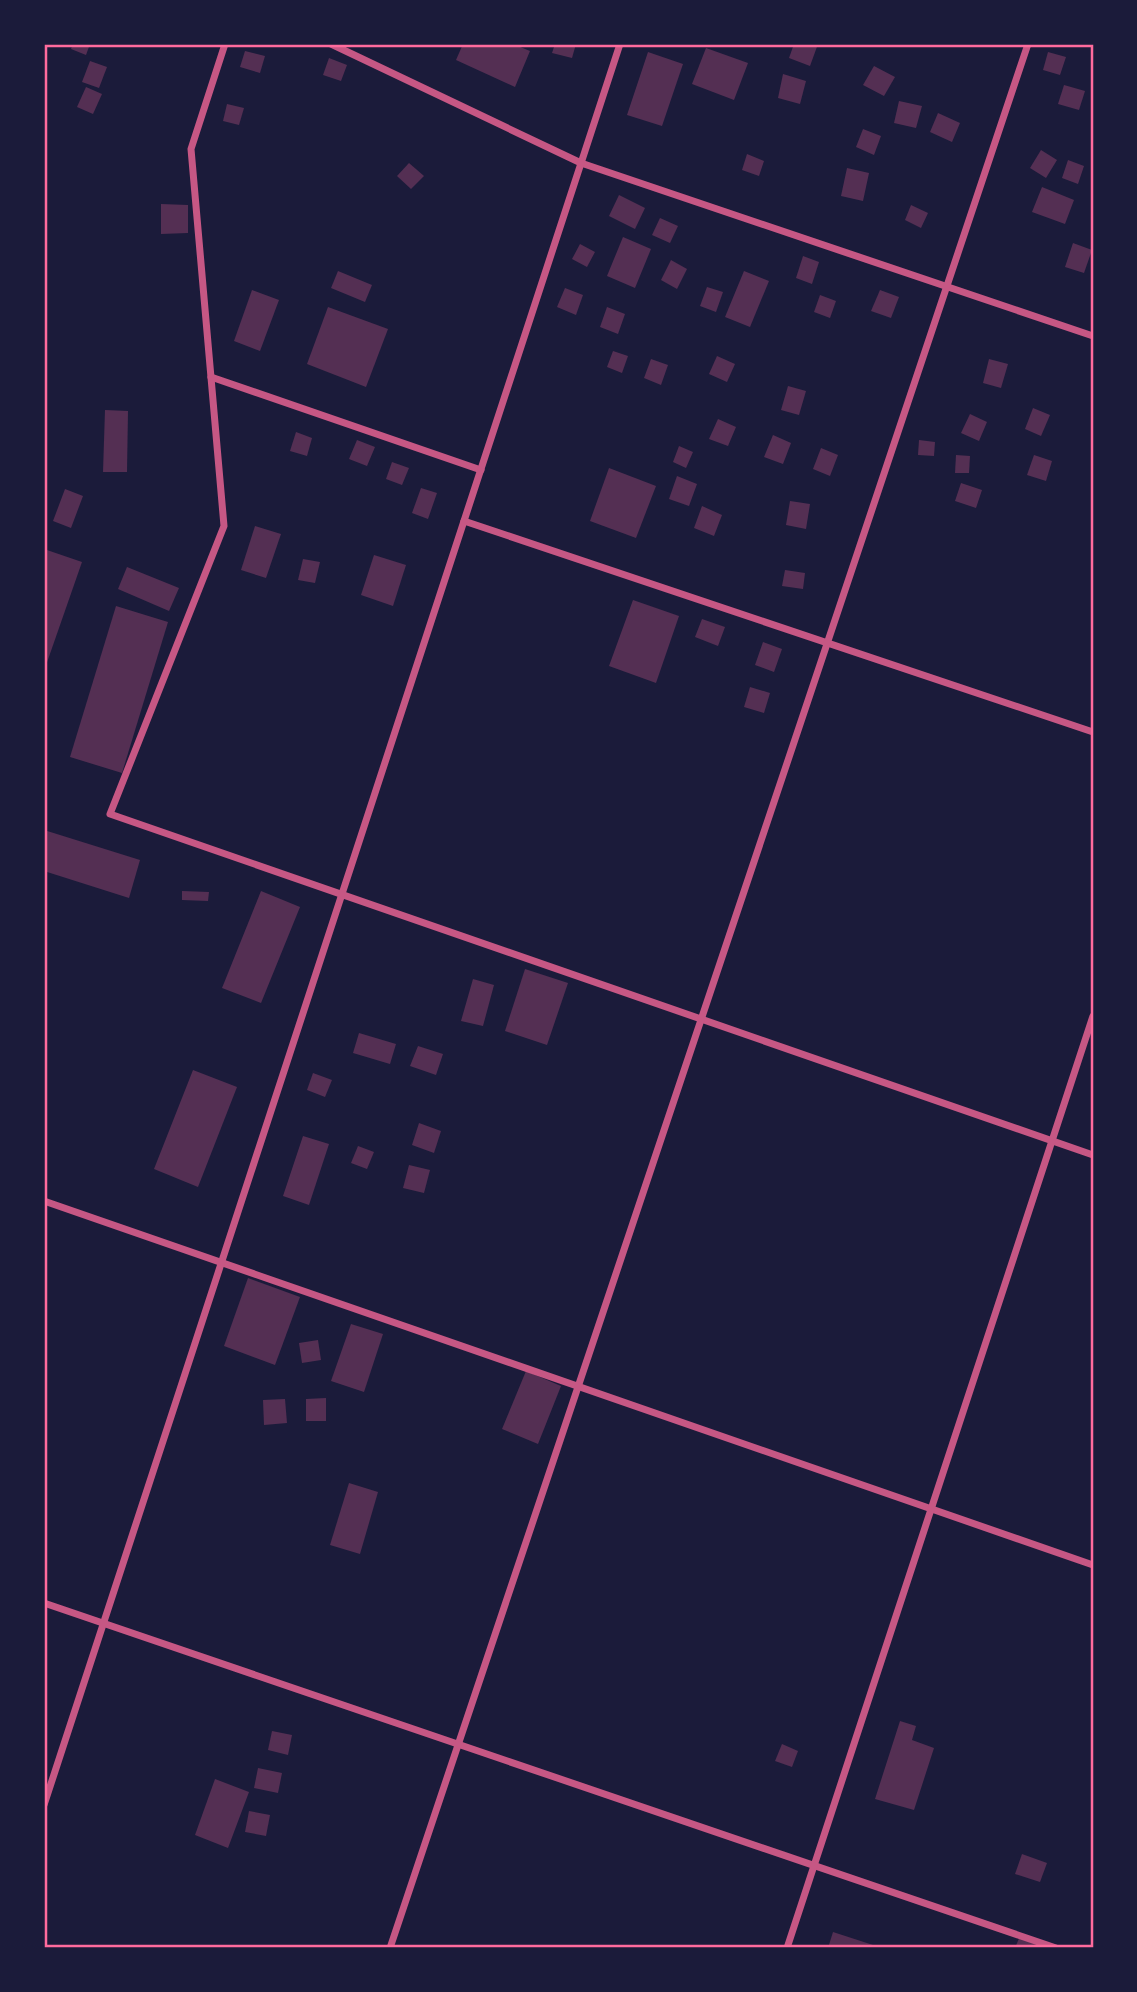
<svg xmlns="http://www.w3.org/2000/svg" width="1137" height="1992" font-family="Signika,sans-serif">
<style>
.building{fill:#542f53}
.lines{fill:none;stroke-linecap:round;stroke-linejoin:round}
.minor{stroke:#c65784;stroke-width:7}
.neatline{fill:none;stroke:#ff6b9d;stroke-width:2.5}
</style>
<rect width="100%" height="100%" fill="#1b1b3a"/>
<g class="building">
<polygon points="73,44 90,44 86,55 71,49"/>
<polygon points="463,44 513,44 530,51 515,87 456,60"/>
<polygon points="555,44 576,44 572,58 552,53"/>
<polygon points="794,44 818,44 810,66 789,58"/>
<polygon points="706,48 748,63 734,100 692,84"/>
<polygon points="245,51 265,56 260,73 240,67"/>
<polygon points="648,52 683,64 662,126 627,115"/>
<polygon points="1048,52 1066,57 1060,75 1043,70"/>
<polygon points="329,58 347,65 341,81 323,75"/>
<polygon points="90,61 107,67 99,88 82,82"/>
<polygon points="874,66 895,77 884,96 863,85"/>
<polygon points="783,74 806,81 800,104 778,98"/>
<polygon points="1064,85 1085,91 1079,110 1058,104"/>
<polygon points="86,87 102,94 93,114 77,107"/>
<polygon points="899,101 922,106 916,128 894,123"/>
<polygon points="227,104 244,108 239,125 223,121"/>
<polygon points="938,113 960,123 952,142 930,132"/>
<polygon points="863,129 881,136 874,155 856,147"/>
<polygon points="1041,150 1057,160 1046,178 1030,168"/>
<polygon points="747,154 764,161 759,176 742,170"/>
<polygon points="1068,160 1084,166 1078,184 1062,178"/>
<polygon points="409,163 424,176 411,189 397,176"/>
<polygon points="847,168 869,173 863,201 841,196"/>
<polygon points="1042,187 1074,200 1065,224 1032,212"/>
<polygon points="619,195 645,208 635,229 609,216"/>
<polygon points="161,204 188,205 188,233 161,234"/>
<polygon points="911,205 928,213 921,228 905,220"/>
<polygon points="660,218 678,226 670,243 652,235"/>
<polygon points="623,237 651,249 635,288 607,276"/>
<polygon points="1073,243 1092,250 1084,273 1065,267"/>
<polygon points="580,244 595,252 587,267 572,259"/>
<polygon points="803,256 819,262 812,284 796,278"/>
<polygon points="671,260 687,269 677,289 661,280"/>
<polygon points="338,271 372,285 365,302 331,288"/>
<polygon points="744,271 769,281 750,327 725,317"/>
<polygon points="707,287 723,292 716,312 700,306"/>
<polygon points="565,288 583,295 576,315 557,307"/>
<polygon points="252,290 279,300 260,351 234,341"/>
<polygon points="880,290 899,297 891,318 871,311"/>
<polygon points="820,295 836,301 830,318 814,312"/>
<polygon points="328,307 388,329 366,387 307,364"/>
<polygon points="607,307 625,314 618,334 600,327"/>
<polygon points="613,351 628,356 622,373 607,367"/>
<polygon points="717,356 735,364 727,382 709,374"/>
<polygon points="651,359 668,365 661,385 644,378"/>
<polygon points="989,359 1008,364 1001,388 983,383"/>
<polygon points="788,386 806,391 799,415 781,410"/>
<polygon points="1033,408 1050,415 1041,436 1025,429"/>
<polygon points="105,410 128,411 127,472 103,472"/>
<polygon points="970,414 987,422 979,441 961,433"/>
<polygon points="718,419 736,427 728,446 709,439"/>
<polygon points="296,432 312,438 307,456 290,451"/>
<polygon points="773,435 791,443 783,464 764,457"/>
<polygon points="357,440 375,447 367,466 349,459"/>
<polygon points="919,440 935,442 934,456 918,455"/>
<polygon points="679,446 693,452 686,468 673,462"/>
<polygon points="821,448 838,455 830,476 813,469"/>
<polygon points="956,455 970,456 969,473 955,473"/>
<polygon points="1034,455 1052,461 1046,481 1027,475"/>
<polygon points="392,462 409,468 402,485 386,479"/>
<polygon points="609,468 656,486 636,538 590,521"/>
<polygon points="677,476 697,484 689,506 669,499"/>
<polygon points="961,483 982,490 976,508 955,501"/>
<polygon points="421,488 437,493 428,519 412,513"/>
<polygon points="65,489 83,496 71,528 53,521"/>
<polygon points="790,501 810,504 806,529 786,525"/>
<polygon points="702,506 722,515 714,536 694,528"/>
<polygon points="255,526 281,534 266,578 241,570"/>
<polygon points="44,549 82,562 44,671"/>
<polygon points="374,555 406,565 393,606 361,595"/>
<polygon points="303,559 320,562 315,583 298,580"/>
<polygon points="127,567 179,588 169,611 118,589"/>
<polygon points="785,570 805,573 803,589 782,586"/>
<polygon points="633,600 679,616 656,683 609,666"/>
<polygon points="116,606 168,622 122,773 70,757"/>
<polygon points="702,619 725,627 718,646 695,637"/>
<polygon points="763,642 782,649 774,672 755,665"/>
<polygon points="750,687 770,693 764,713 744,707"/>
<polygon points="44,830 140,860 129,898 44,871"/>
<polygon points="182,891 209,892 208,901 182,900"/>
<polygon points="261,891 300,907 261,1003 222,988"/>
<polygon points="525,969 568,983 547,1045 505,1031"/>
<polygon points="473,979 494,985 483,1026 461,1021"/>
<polygon points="359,1033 396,1044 390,1064 353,1053"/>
<polygon points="418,1046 443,1054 436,1075 410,1066"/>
<polygon points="193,1070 237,1087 198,1187 154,1169"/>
<polygon points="313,1073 332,1080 325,1097 307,1090"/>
<polygon points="419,1123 441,1131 434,1153 412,1145"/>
<polygon points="303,1136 329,1144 309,1205 283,1196"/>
<polygon points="358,1146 374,1152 367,1169 351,1163"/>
<polygon points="409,1165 430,1170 424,1193 403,1188"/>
<polygon points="248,1278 300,1297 275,1365 224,1346"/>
<polygon points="351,1324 383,1334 364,1392 331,1381"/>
<polygon points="318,1340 321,1360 302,1363 299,1343"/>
<polygon points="526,1371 561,1386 538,1444 502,1429"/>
<polygon points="326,1398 326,1421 306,1421 306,1399"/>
<polygon points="285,1399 287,1423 264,1425 263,1400"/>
<polygon points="349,1483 378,1492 360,1554 330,1545"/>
<polygon points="900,1721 916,1726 912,1740 934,1748 914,1810 875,1799"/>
<polygon points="272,1731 292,1735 288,1755 268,1750"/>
<polygon points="782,1744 798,1751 792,1767 775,1761"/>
<polygon points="258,1768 282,1773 278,1793 254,1788"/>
<polygon points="215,1779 249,1792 228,1848 195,1835"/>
<polygon points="249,1811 270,1815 266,1836 245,1832"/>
<polygon points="1022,1854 1047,1863 1040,1882 1015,1874"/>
<polygon points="833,1932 873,1945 872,1948 828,1948"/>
<polygon points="1020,1936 1042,1944 1040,1948 1015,1948"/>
</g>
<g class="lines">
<g class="minor">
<polyline points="225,44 191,149 224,526 110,814 1093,1155"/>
<polyline points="331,44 581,163 1093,336"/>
<polyline points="211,377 481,470"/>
<polyline points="464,521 1093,732"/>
<polyline points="44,1201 1093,1565"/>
<polyline points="44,1603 1056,1948"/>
<polyline points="44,1805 620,44"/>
<polyline points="390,1948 1028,44"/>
<polyline points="787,1948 1093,1016"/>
</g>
</g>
<rect width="1137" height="1992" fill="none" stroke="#1b1b3a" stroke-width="91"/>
<rect x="46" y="46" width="1046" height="1900" class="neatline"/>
</svg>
